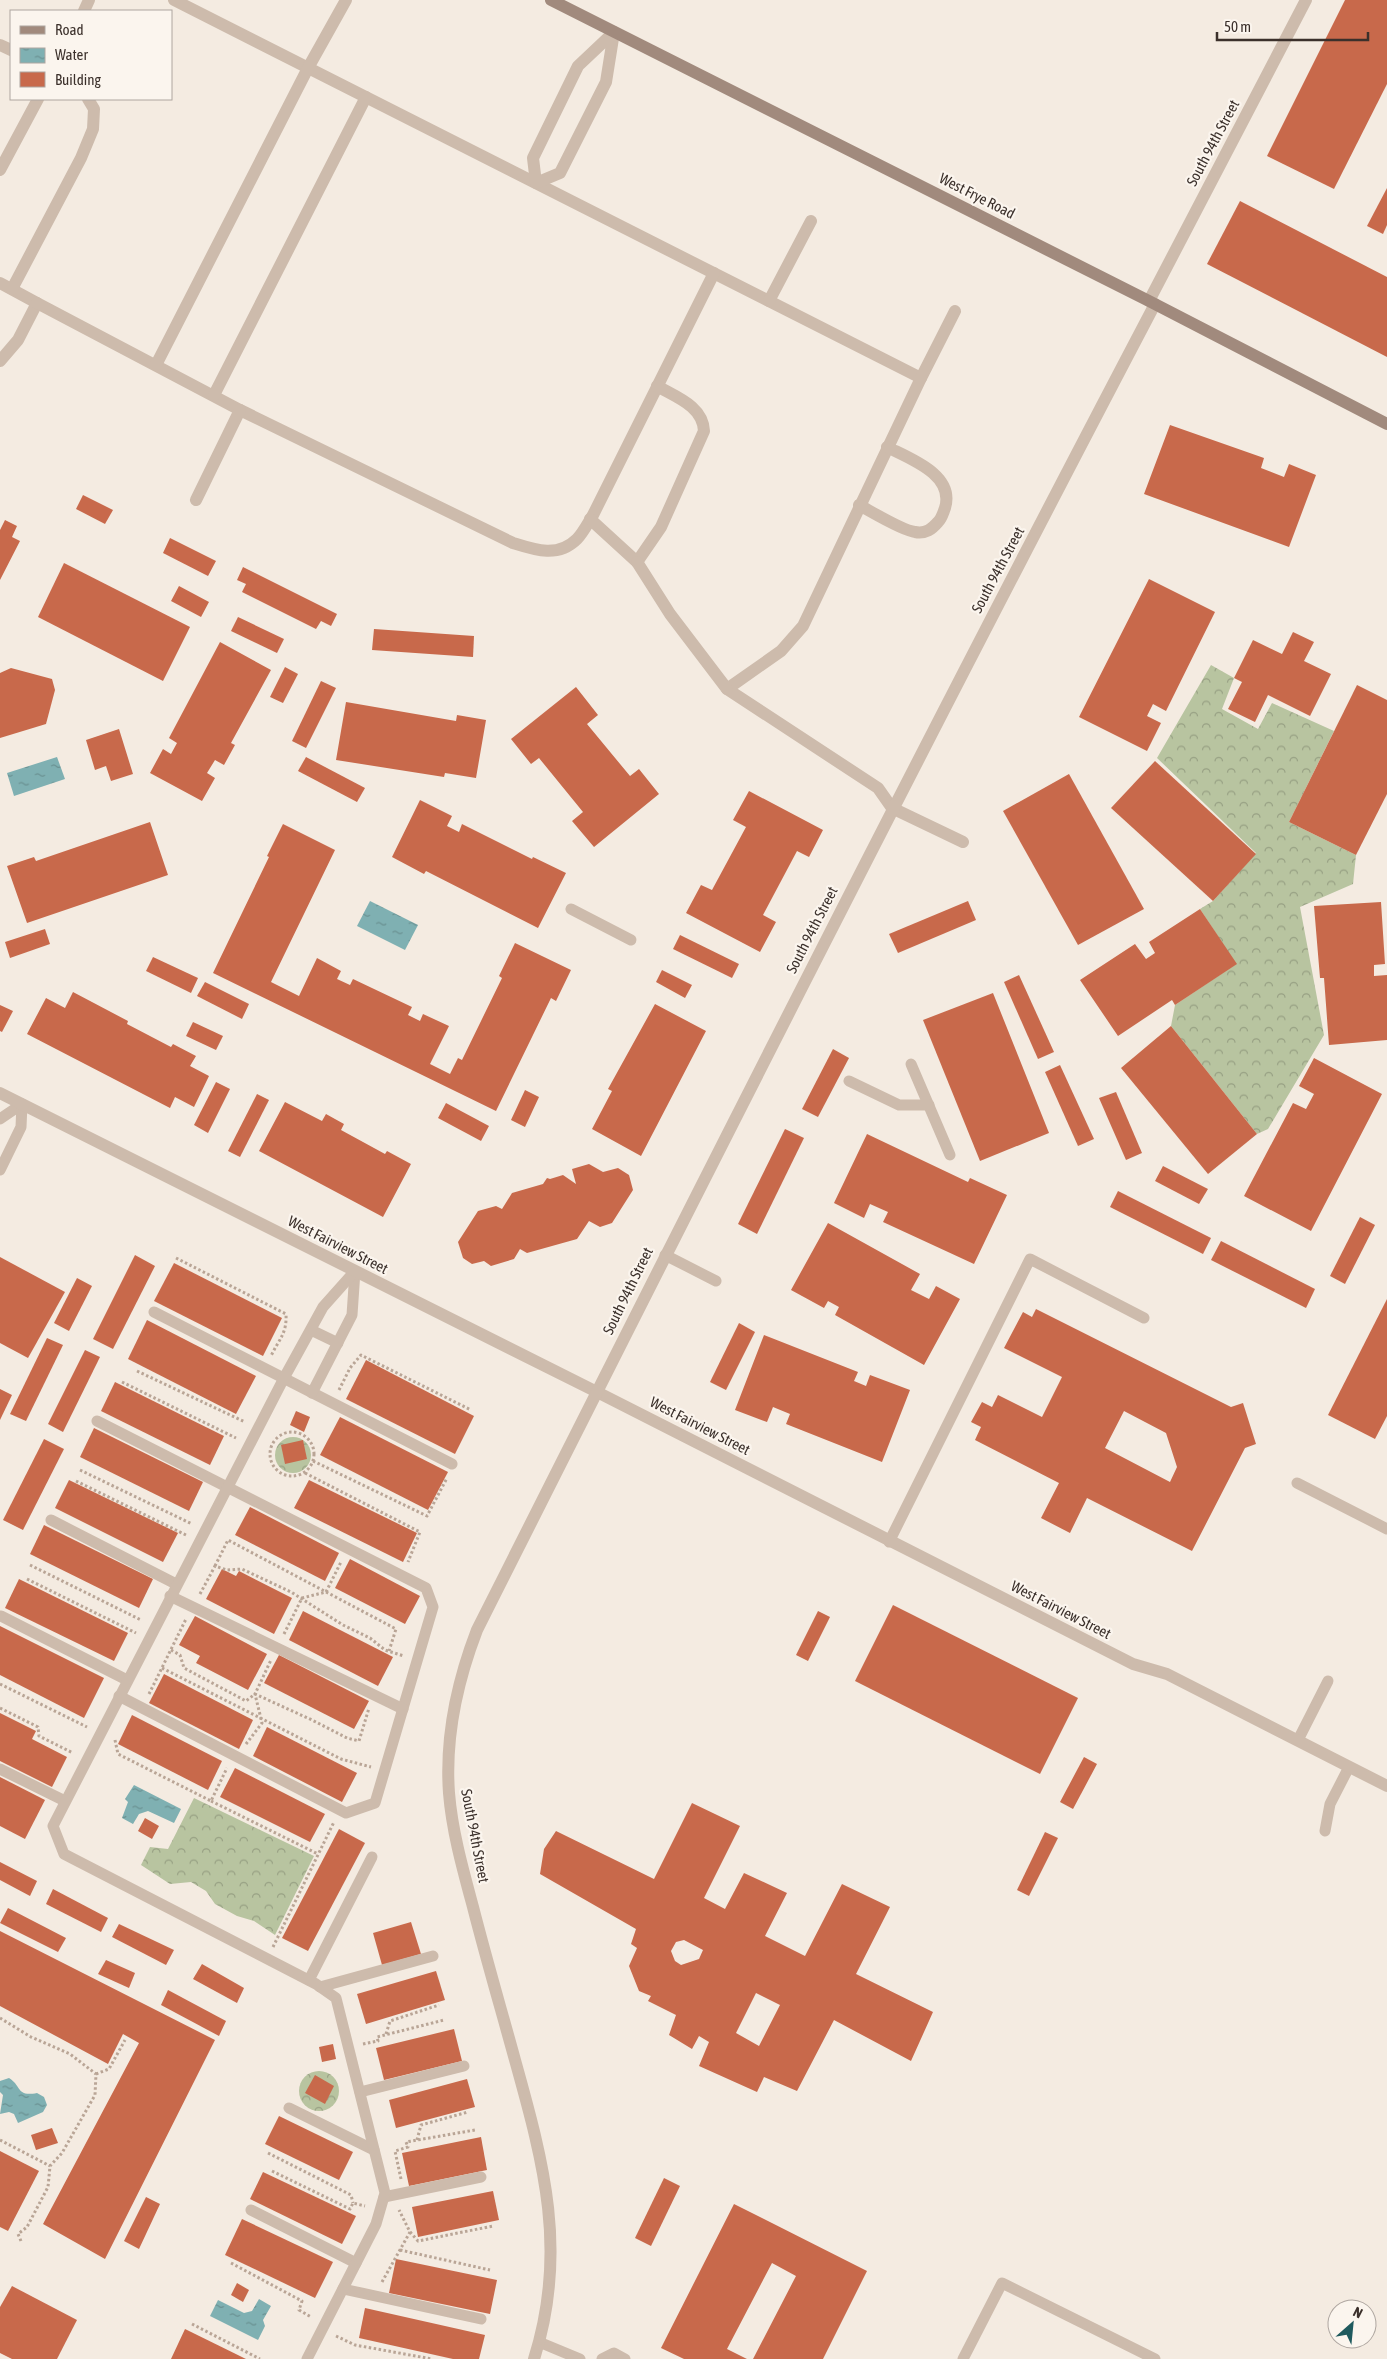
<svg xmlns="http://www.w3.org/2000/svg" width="1387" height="2359" font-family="'Asap Condensed',sans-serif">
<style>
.forest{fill:url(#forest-crowns)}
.water{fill:url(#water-ripples)}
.building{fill:#c8694b;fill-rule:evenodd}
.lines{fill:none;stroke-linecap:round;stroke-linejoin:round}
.path{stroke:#b9a596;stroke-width:3;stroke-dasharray:2.5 2.5;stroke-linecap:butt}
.lane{stroke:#cdbbac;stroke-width:11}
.street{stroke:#cdbbac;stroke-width:12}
.secondary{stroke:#a18a7d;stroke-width:12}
.labels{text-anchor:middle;stroke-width:4.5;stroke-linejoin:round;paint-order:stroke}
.street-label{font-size:15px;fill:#3b302b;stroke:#fbf5ee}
</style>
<defs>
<pattern id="forest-crowns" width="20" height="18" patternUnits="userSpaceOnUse" patternTransform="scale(1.25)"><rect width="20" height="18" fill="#b8c4a0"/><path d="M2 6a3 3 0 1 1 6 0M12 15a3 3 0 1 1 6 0" fill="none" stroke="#97a083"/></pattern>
<pattern id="water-ripples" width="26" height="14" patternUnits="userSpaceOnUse" patternTransform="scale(1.25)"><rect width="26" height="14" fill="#7fb0b2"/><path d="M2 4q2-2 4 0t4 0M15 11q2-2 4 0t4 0" fill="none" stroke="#699091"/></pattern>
</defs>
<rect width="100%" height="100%" fill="#f4ebe1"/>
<g class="forest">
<polygon points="1211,665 1234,678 1222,709 1258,729 1272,703 1334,731 1289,822 1356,855 1353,884 1300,907 1324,1035 1268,1129 1257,1134 1171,1026 1175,1005 1236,964 1200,909 1213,901 1256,853 1157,758"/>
<circle cx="293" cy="1455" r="18"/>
<polygon points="194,1798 314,1856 275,1935 254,1921 237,1916 215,1904 206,1891 191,1882 170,1884 141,1865 150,1847 168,1849"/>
<circle cx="319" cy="2091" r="20"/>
</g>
<g class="water">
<polygon points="57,757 65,779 14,796 7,773"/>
<polygon points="370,901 418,925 405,950 357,926"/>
<polygon points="134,1785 181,1809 174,1823 148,1811 139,1814 133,1824 122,1818 128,1802 125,1799"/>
<path d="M9,2078C22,2086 16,2097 37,2093L44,2097L47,2105L43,2112L18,2123L14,2114L9,2112L0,2114L3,2095L0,2092V2081Z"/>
<polygon points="259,2299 271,2306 263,2320 265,2326 258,2340 210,2316 218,2300 244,2313 252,2311"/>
</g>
<g class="building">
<polygon points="1345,0 1387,0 1387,84 1334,189 1267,156"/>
<polygon points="1387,188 1387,225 1383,234 1367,226"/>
<polygon points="1240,201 1387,277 1387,357 1207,264"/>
<polygon points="1170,425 1264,458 1261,468 1284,477 1289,464 1316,475 1289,547 1144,494"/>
<polygon points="83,495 113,510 105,524 76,509"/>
<polygon points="5,520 17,526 12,537 20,541 0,580 0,530"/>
<polygon points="170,538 216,561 208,576 163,553"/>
<polygon points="64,563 190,627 163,681 38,617"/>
<polygon points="243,567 337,614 331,626 321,621 316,629 242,592 246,584 237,580"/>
<polygon points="1149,579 1215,612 1166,711 1153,704 1147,716 1161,723 1147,751 1079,717"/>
<polygon points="179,586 209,602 201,617 171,601"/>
<polygon points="238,617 284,639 277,653 231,631"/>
<polygon points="374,629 474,636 473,657 372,650"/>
<polygon points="1293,632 1314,642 1304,661 1331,674 1310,716 1268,695 1255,722 1228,709 1242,682 1234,678 1253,640 1282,654"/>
<polygon points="220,642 271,670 231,743 235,745 224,765 215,760 207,773 215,778 202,801 150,773 163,749 171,754 177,743 169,738"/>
<polygon points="285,667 298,674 283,703 270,697"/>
<polygon points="11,668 52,679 55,690 46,724 0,738 0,673"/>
<polygon points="321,681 336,688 306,748 292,741"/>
<polygon points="1357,685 1387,700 1387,794 1356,855 1289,822"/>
<polygon points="576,687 598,715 587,724 630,776 639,769 659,794 594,847 572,821 583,812 539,758 531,764 511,739"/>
<polygon points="346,702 456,721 457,715 486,720 476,778 445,773 444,777 336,760"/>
<polygon points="119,729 133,774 111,781 106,766 95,770 86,740"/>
<polygon points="306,757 365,788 357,802 298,771"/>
<polygon points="1155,761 1256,854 1213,901 1111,808"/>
<polygon points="1069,774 1144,909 1078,945 1003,811"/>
<polygon points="749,791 823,830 809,857 797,851 763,915 776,922 760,952 686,913 701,885 712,890 746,827 733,820"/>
<polygon points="420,800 452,816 447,826 459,832 462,824 532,859 533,857 566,873 538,928 426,871 424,874 392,857"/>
<polygon points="150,822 168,875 27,923 7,866 34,857 36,861"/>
<polygon points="283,824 335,850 271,982 299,996 317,958 341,971 337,979 350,985 353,979 412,1007 408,1015 420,1021 423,1014 449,1026 430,1064 450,1074 458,1058 462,1060 502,978 499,976 515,943 571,970 556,1001 551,998 496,1111 213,973 269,857 267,856"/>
<polygon points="968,901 976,920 898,953 889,934"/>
<polygon points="1381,902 1385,964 1374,965 1374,976 1387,975 1387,1040 1329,1045 1324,978 1320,978 1314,906"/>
<polygon points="1200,909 1237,964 1175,1005 1172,1000 1118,1036 1080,980 1135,944 1146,959 1155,953 1149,942"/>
<polygon points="45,929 50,944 10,958 5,942"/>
<polygon points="680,935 739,964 732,978 673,949"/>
<polygon points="153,957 198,978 191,993 146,971"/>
<polygon points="662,970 692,985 685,998 656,982"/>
<polygon points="1019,975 1054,1052 1038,1059 1004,982"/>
<polygon points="205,982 249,1004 242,1019 197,996"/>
<polygon points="73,992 128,1021 127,1024 171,1047 173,1044 196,1056 190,1066 209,1076 194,1107 175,1097 170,1108 27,1034 46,998 65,1008"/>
<polygon points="993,993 1049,1133 980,1161 923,1020"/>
<polygon points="655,1004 706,1031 641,1156 592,1129 612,1091 608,1089"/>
<polygon points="0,1005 13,1011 2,1032 0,1031"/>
<polygon points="193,1022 223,1036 216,1050 186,1036"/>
<polygon points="1171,1026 1257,1134 1208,1174 1121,1068"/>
<polygon points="833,1049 849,1058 818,1117 802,1109"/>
<polygon points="1314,1058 1382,1094 1311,1231 1244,1196 1293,1103 1306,1109 1314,1094 1299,1086"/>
<polygon points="1060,1065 1094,1139 1078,1146 1045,1072"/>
<polygon points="216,1082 230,1089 208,1133 194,1125"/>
<polygon points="525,1090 539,1097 525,1127 511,1120"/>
<polygon points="1116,1092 1142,1153 1126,1160 1099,1098"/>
<polygon points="257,1094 269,1100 240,1157 228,1151"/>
<polygon points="285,1102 322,1121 326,1114 344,1124 341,1130 385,1154 387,1151 411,1164 383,1217 259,1151"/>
<polygon points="446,1103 489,1126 481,1141 438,1118"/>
<polygon points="785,1129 804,1138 757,1234 738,1224"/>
<polygon points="867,1134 968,1182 970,1178 1007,1195 974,1264 883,1222 888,1212 870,1204 864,1218 834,1203"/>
<polygon points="589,1164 603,1172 618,1168 629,1175 633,1190 612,1223 600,1227 589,1221 577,1239 527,1253 520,1249 514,1259 491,1266 484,1261 472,1264 463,1258 458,1242 478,1211 496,1206 502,1209 512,1193 543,1184 547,1178 550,1179 563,1175 576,1184 572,1169"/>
<polygon points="1163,1166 1208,1189 1199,1204 1155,1181"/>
<polygon points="1118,1191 1211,1238 1203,1254 1110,1207"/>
<polygon points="1360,1217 1375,1225 1345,1284 1330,1276"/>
<polygon points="828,1223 920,1274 911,1290 929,1299 936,1286 960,1299 924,1365 835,1315 839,1307 828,1301 824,1308 791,1290"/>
<polygon points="1221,1241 1315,1289 1306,1308 1211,1260"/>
<polygon points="135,1255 155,1266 113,1349 93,1339"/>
<polygon points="0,1257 65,1292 28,1358 0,1343"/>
<polygon points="174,1263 282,1318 263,1356 154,1301"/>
<polygon points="77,1278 92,1286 69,1331 54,1323"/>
<polygon points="1387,1299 1387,1416 1375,1439 1328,1415"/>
<path d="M1036,1309L1231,1407L1243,1403L1256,1444L1245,1448L1192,1551L1087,1498L1070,1533L1041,1518L1059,1483L975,1440L981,1427L971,1422L982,1402L992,1407L998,1395L1042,1417L1062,1377L1004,1348L1023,1312L1032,1317ZM1124,1411L1166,1433L1177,1467L1170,1482L1105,1448Z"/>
<polygon points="147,1320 256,1376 236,1414 128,1359"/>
<polygon points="739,1323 755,1332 726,1390 710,1382"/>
<polygon points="764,1335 858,1372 854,1381 866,1386 870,1375 910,1390 882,1462 786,1424 790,1414 773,1407 767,1422 735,1410"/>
<polygon points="47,1338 63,1345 26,1421 10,1414"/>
<polygon points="85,1350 100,1357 63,1432 48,1424"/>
<polygon points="366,1360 474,1416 455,1454 346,1399"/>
<polygon points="115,1382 224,1436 210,1465 101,1411"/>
<polygon points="0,1389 12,1395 0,1420"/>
<polygon points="296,1411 310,1417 304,1432 290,1425"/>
<polygon points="340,1417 448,1472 428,1510 320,1455"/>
<polygon points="94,1428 203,1482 189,1511 80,1457"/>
<polygon points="44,1439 64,1449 23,1530 3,1520"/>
<polygon points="303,1440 307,1459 285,1464 281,1445"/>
<polygon points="69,1480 178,1533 163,1562 55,1508"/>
<polygon points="309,1480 417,1533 403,1562 294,1508"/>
<polygon points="250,1507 339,1553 325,1581 235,1535"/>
<polygon points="44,1525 153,1579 139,1608 30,1554"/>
<polygon points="350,1559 420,1596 405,1624 335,1588"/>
<polygon points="222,1569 236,1576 239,1571 292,1598 274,1634 206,1599"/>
<polygon points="19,1579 128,1633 114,1661 5,1608"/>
<polygon points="893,1605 1078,1698 1040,1774 855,1681"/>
<polygon points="303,1611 393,1657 378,1686 289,1640"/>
<polygon points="818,1611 830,1617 808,1661 796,1655"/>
<polygon points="195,1616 267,1654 248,1690 196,1663 200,1656 179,1645"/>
<polygon points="0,1626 104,1678 84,1718 0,1675"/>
<polygon points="279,1655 369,1701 354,1729 264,1683"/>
<polygon points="164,1674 253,1720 239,1749 149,1703"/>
<polygon points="0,1713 36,1731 32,1739 67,1757 52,1787 0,1761"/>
<polygon points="132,1715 222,1761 208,1790 118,1744"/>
<polygon points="267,1727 357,1773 342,1802 253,1756"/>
<polygon points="1084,1757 1097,1764 1073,1809 1060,1802"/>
<polygon points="235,1768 325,1814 310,1842 220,1797"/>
<polygon points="0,1777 45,1800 25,1839 0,1826"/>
<path d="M692,1803L740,1826L704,1898L725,1909L744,1873L787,1893L765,1936L805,1956L842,1884L890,1907L856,1974L933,2012L911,2061L834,2020L797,2091L764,2077L757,2092L699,2066L709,2042L699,2036L692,2049L669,2035L676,2015L648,2001L651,1996L639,1991L629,1966L637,1948L631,1944L636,1929L540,1874L544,1849L556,1831L654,1879ZM684,1940L703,1950L699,1959L681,1965L675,1961L671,1951L676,1942ZM756,1993L780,2005L759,2046L736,2033Z"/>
<polygon points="145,1818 159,1826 152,1839 138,1831"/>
<polygon points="339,1829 365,1843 308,1951 282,1938"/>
<polygon points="1045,1832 1058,1838 1029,1896 1017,1890"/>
<polygon points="0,1862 37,1881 30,1896 0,1880"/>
<polygon points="53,1889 108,1918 101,1932 46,1904"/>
<polygon points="8,1908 66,1938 58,1952 0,1923"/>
<polygon points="411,1922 421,1954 382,1965 373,1933"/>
<polygon points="119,1924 174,1950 166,1965 112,1937"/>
<polygon points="0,1931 215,2040 105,2259 43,2224 139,2043 123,2034 108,2064 0,2006"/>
<polygon points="106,1960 135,1973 129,1988 98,1974"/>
<polygon points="202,1964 244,1988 237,2003 193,1979"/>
<polygon points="436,1971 445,2000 366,2024 357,1994"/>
<polygon points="168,1990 226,2021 219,2036 161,2005"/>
<polygon points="454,2029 462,2061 384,2080 376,2048"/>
<polygon points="333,2044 336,2059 322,2062 319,2047"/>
<polygon points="315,2075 334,2086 325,2104 305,2093"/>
<polygon points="467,2079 475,2107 396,2128 389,2100"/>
<polygon points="279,2116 353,2152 339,2180 265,2144"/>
<polygon points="52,2128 58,2143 36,2150 31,2135"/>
<polygon points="481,2137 487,2170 409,2186 402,2153"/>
<polygon points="0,2151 39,2171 8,2231 0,2227"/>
<polygon points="263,2172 356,2216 342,2244 250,2199"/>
<polygon points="664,2178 680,2186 651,2246 635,2238"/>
<polygon points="493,2191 499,2220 418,2237 412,2207"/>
<polygon points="146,2197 160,2204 139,2249 124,2241"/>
<polygon points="734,2204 867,2271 823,2359 753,2359 796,2276 772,2263 727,2349 747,2359 684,2359 661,2348"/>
<polygon points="242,2219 333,2262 315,2298 225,2255"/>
<polygon points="396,2259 497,2280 490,2314 389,2293"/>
<polygon points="237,2283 249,2290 243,2302 231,2295"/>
<polygon points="12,2286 77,2320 57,2359 12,2359 0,2353 0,2307"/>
<polygon points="365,2308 485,2335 479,2359 453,2359 359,2338"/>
<polygon points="185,2329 246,2359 171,2359"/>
</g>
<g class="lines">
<g class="path">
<path d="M176,1258L286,1314C287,1334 279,1339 271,1356"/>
<polyline points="137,1371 245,1422"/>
<polyline points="122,1382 236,1438"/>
<polyline points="339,1390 350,1368 361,1355 471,1410"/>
<circle cx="292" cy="1454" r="22"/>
<polyline points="313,1461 427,1516 447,1478"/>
<polyline points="80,1470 192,1524"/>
<polyline points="305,1473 420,1532 408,1562"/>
<polyline points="76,1481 186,1535"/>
<polyline points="30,1565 141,1620"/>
<polyline points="215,1566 228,1540 396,1629 389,1651"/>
<polyline points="27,1579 136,1633"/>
<polyline points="200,1594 215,1566 227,1570 242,1569 291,1592 343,1625 370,1638 385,1650 404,1656"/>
<polyline points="284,1634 302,1598 326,1592 341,1562"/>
<polyline points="171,1650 180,1655 184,1668 246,1701 255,1694 312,1720 347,1738 359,1741 369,1708"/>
<polyline points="162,1668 341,1759 371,1767"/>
<polyline points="0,1684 87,1727"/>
<polyline points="149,1694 186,1619"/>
<polyline points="0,1708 38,1727 39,1736 73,1753"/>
<polyline points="115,1740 118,1754 211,1801 227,1768"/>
<polyline points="246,1744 262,1723 255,1694 271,1660"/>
<polyline points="211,1801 318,1854"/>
<polyline points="273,1947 334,1822"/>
<polyline points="0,2018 31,2037 70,2054 96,2074 95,2095 62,2153 50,2166 48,2187 27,2227 18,2234 21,2241"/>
<polyline points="386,2034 390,2021 439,2005"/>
<polyline points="363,2044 378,2041 377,2037 444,2020"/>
<polyline points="96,2074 109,2069 125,2040"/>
<polyline points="0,2140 50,2166"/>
<polyline points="417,2140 421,2125 468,2112"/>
<polyline points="268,2153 351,2195 353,2203"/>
<polyline points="272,2171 350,2209 353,2203 365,2206"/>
<polyline points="401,2179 395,2151 408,2147 406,2142 475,2130"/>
<polyline points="410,2232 418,2241 493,2226"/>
<polyline points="400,2250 490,2270"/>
<polyline points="231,2263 302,2301 299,2310 311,2317"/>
<polyline points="382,2282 410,2232 399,2210"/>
<polyline points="192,2324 260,2359"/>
<polyline points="336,2336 355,2345 432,2359"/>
</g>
<g class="lane">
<polyline points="571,909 631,940"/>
<polyline points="911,1064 950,1155"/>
<polyline points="849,1081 899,1105 929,1105"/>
<polyline points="0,1119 22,1104"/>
<polyline points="0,1170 21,1127 22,1104"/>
<polyline points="665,1255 716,1281"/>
<polyline points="154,1312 452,1464"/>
<polyline points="311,1330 338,1343"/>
<polyline points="312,1393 352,1315 355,1271"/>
<polyline points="97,1421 426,1588 433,1607 375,1803 346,1813 119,1696"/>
<polyline points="1297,1483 1387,1529"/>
<polyline points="51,1520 176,1584"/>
<polyline points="889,1542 1030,1259 1144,1318"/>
<polyline points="170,1596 403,1709"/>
<polyline points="1,1616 127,1680"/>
<polyline points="1298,1740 1328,1681"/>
<polyline points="0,1769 65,1801"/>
<polyline points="1325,1831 1330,1804 1349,1767"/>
<polyline points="309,1980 372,1857"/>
<polyline points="320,1987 433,1956"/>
<polyline points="360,2092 464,2066"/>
<polyline points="289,2108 374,2150"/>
<polyline points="384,2197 481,2177"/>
<polyline points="251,2210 356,2263"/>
<polyline points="343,2289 481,2319"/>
<polyline points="539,2342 580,2359"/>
<polyline points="307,2359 376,2224 385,2193 336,1998 316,1984 64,1854 53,1826 284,1378 323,1307 355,1271"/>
<polyline points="602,2359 614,2353 625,2359"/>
<polyline points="963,2359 1002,2283 1155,2359"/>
</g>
<g class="street">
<polyline points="174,0 921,378 803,626 781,651 727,689 878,788 892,808 963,842"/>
<polyline points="84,11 89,0"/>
<polygon points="614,32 606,82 560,173 536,183 533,158 578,66"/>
<polyline points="0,45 11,50"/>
<polyline points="0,170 38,99"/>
<polyline points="0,283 37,303 18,340 0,361"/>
<polyline points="12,289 81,158 93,129 94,109 88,99"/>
<polyline points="769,301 811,221"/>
<polyline points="1149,301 1306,0"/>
<path d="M37,303L240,410L513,543C535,550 558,558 577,539C583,533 588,523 593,515L714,273"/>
<polyline points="156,365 308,68 346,0"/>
<polyline points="921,378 955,311"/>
<polyline points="214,395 366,97"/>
<polyline points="196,500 240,410"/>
<path d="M859,505C872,512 903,531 915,532C926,534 932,529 938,522C942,518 943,513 945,508C955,475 911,459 887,447"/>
<path d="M590,519L637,562L661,527L704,431C703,406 676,397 657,386"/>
<polyline points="637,562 670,614 727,689"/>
<polyline points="0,1093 597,1392 1133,1664 1167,1674 1387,1786"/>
<path d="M534,2359C568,2252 544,2164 515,2060C501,2009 486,1958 473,1907C463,1870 452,1831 449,1793C445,1737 457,1682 477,1630C700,1187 924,744 1155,304"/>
</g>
<polyline class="secondary" points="551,0 1149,301 1387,424"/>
</g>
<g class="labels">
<g class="street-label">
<text transform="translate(1213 143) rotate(-62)" y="5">South 94th Street</text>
<text transform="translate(977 196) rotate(27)" y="5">West Frye Road</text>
<text transform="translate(998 570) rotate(-62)" y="5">South 94th Street</text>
<text transform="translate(812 930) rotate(-63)" y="5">South 94th Street</text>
<text transform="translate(338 1245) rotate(27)" y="5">West Fairview Street</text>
<text transform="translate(628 1291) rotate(-64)" y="5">South 94th Street</text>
<text transform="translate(700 1426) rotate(27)" y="5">West Fairview Street</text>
<text transform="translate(1061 1610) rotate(27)" y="5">West Fairview Street</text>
<text transform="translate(475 1836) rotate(79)" y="5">South 94th Street</text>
</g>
</g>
<rect x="10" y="10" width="162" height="90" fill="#fbf5ee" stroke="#aea6a0"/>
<rect x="20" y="26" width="25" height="8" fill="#a18a7d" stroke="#aea6a0"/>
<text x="55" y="35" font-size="15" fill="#3b302b">Road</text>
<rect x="20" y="48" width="25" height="15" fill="url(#water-ripples)" stroke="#aea6a0"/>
<text x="55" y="60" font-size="15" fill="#3b302b">Water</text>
<rect x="20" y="72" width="25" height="15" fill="#c8694b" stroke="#aea6a0"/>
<text x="55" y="85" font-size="15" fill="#3b302b">Building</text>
<g transform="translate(1352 2324) rotate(27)"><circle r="24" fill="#fbf5ee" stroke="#aea6a0"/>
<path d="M0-4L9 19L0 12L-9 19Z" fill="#1f5a5e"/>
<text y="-8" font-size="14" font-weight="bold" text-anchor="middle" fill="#3b302b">N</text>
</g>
<path d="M1217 32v8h151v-8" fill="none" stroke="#3b302b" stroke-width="2.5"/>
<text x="1224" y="32" font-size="15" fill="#3b302b" stroke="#fbf5ee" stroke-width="4" paint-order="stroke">50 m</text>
</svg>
